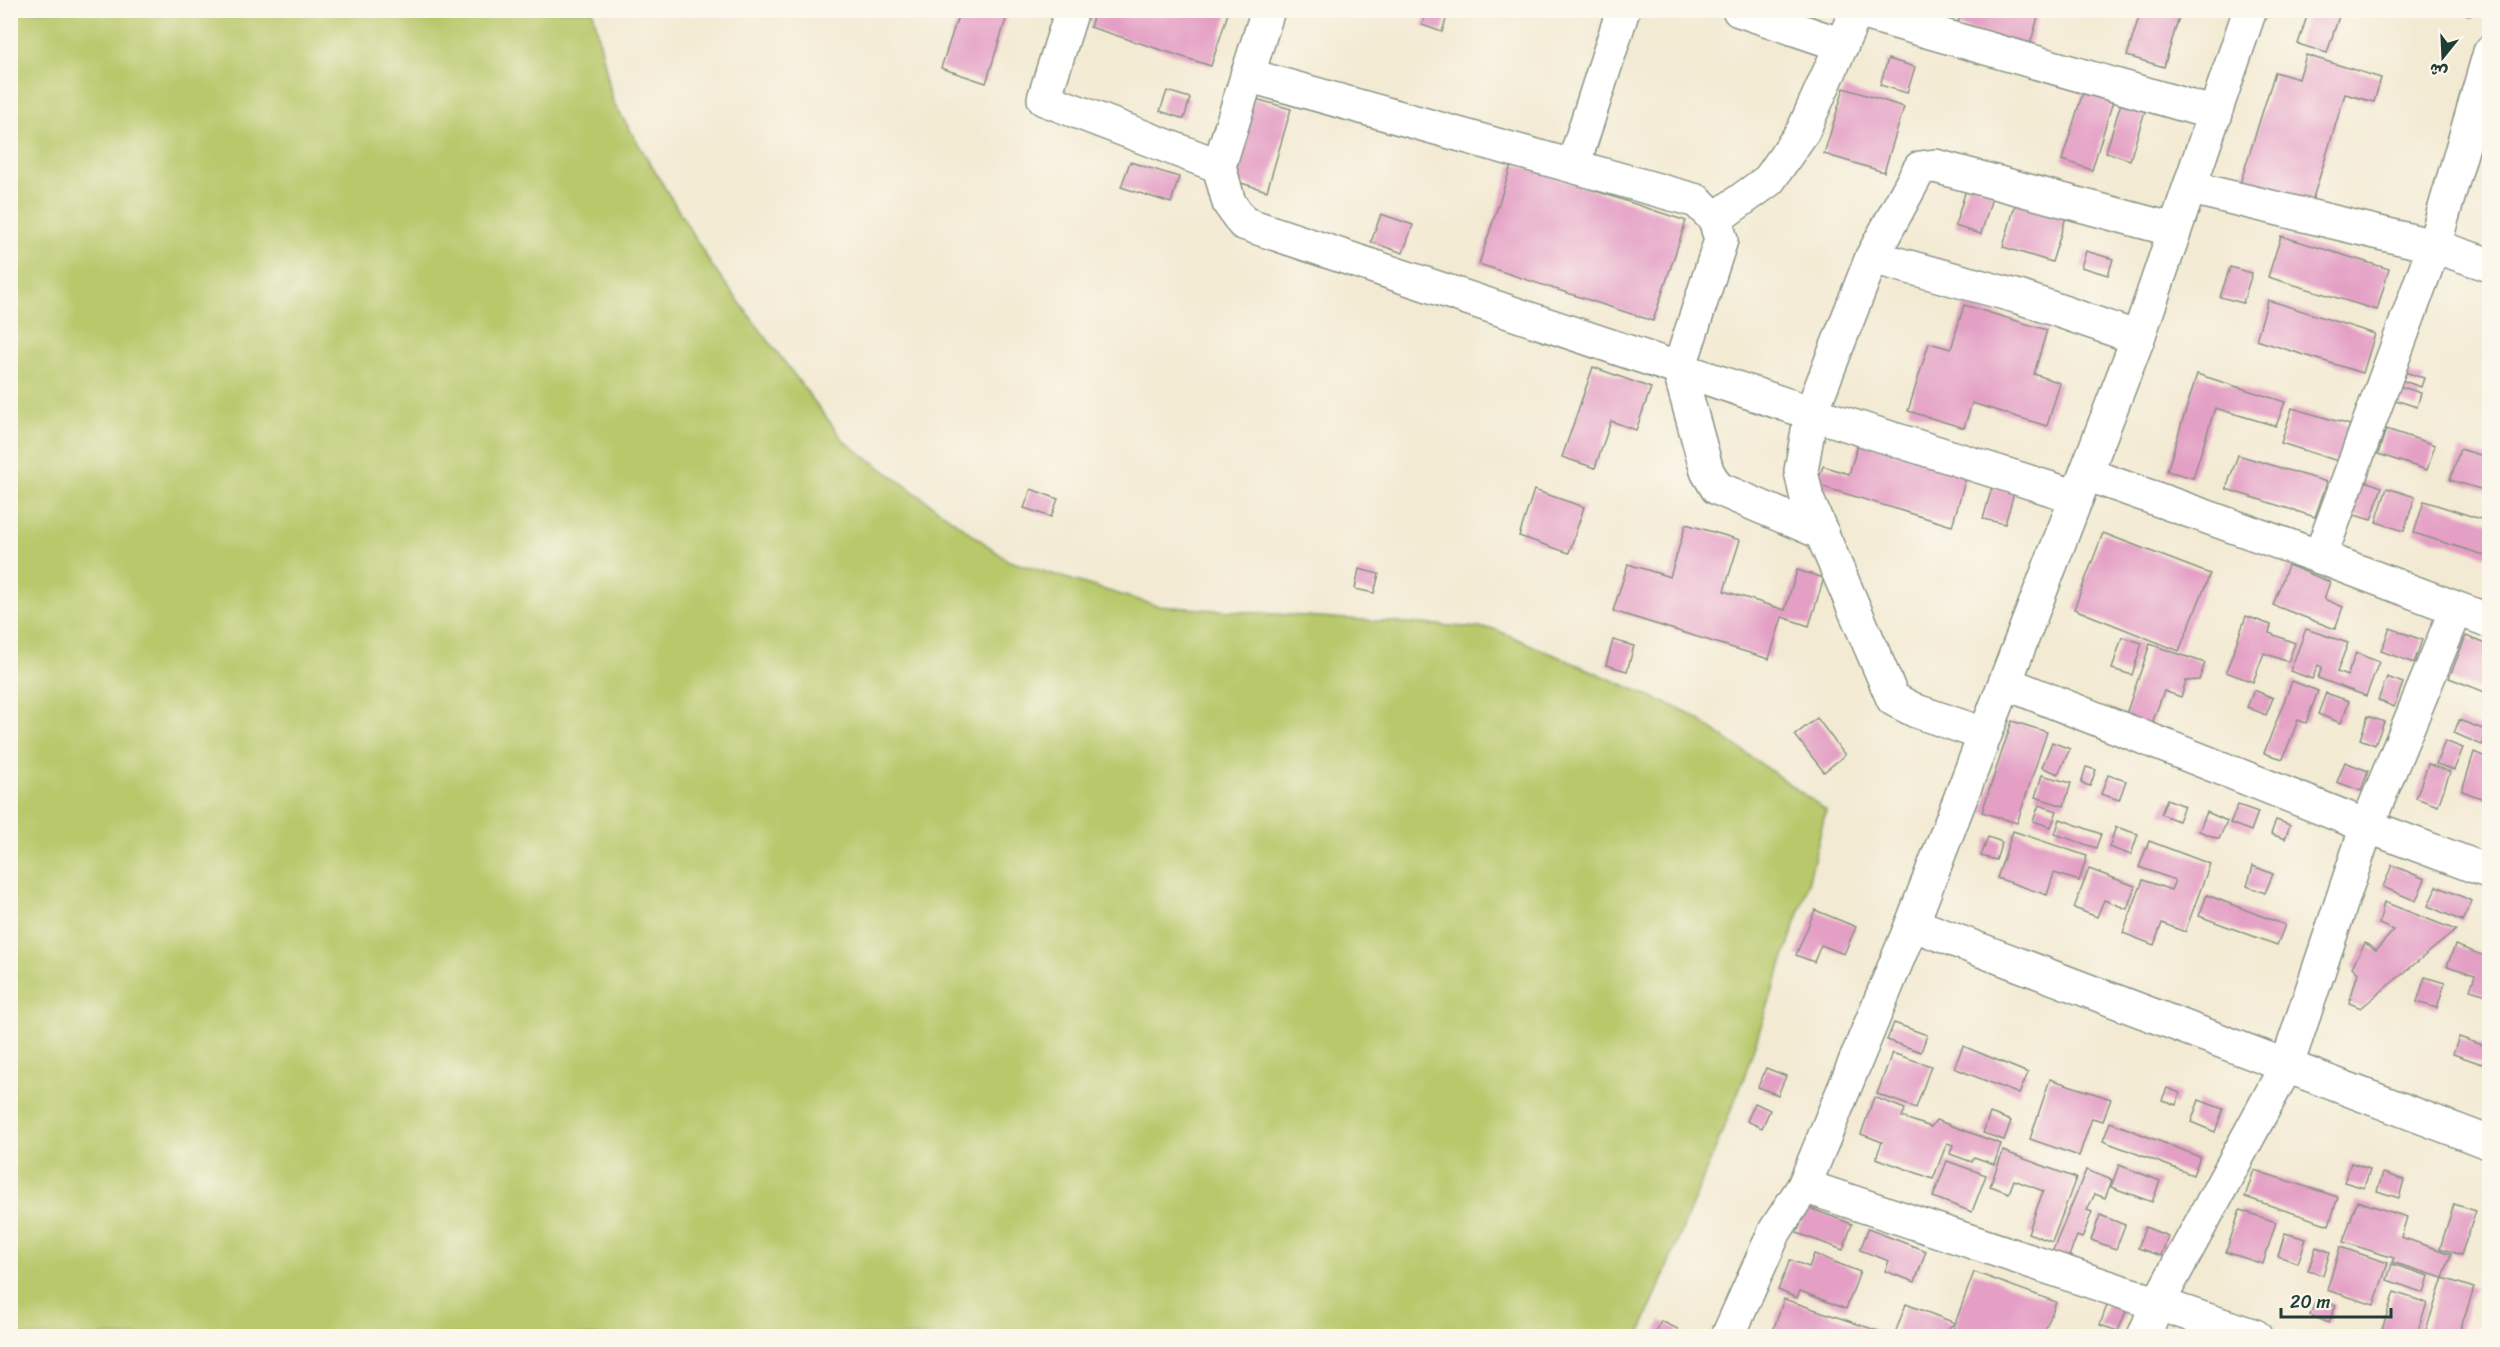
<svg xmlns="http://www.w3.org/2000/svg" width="2500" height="1347" font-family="Sriracha,'Playpen Sans Arabic',sans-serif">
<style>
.green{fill:#b8c86a;stroke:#6c824f;stroke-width:1.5}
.building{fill:#e49fc5}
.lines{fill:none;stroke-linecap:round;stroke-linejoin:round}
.minor-casing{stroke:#899484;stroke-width:36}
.minor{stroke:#fff;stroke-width:33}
</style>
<rect width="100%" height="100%" fill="#fbf7ec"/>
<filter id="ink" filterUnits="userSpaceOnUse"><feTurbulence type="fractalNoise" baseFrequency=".0167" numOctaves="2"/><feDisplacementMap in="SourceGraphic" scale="12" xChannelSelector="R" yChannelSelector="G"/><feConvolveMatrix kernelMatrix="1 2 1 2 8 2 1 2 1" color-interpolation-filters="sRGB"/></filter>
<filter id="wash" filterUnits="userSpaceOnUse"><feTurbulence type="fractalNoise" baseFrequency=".008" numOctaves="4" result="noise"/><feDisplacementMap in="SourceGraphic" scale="24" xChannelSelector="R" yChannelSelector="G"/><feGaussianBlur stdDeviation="1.35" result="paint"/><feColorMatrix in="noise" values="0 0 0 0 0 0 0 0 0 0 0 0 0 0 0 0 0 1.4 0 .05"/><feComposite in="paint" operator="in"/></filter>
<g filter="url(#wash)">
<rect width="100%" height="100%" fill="#f3ead3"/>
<polygon class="green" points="10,11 593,11 613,102 712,266 844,441 1009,561 1158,606 1494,629 1689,713 1826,810 1806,892 1742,1083 1639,1336 11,1336"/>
<g id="blocks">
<g class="building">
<polygon points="923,10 946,10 943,19"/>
<polygon points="960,10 1009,10 986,83 941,68"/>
<polygon points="1095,10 1229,10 1211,66 1090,27"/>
<polygon points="1427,10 1449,10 1442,32 1422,25"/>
<polygon points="1962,10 2040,10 2029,48 1957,26"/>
<polygon points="2141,10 2181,10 2164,67 2127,56"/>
<polygon points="2309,10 2341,10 2327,53 2298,44"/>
<polygon points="2452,10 2471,10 2470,16"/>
<polygon points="2306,55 2381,78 2374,102 2345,94 2310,208 2239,187 2275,72 2299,79"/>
<polygon points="1888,59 1915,67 1907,93 1880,85"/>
<polygon points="2087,79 2117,88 2092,170 2062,160"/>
<polygon points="1844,88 1904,107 1884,172 1824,154"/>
<polygon points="1167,91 1190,98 1184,119 1160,111"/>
<polygon points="2124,93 2148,101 2130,160 2106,152"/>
<polygon points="1249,97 1291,109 1267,191 1225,178"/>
<polygon points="1130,162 1179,177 1171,203 1121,187"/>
<polygon points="1512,163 1686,221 1653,321 1479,264"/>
<polygon points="1968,183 1994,191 1981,234 1955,226"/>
<polygon points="2017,198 2067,214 2052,262 2003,247"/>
<polygon points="1381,214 1413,225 1403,253 1371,242"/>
<polygon points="2281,236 2389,269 2377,310 2268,277"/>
<polygon points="2086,251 2113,259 2108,275 2081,267"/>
<polygon points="2230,267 2252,273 2243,303 2220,297"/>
<polygon points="2268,300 2375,334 2363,373 2256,340"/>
<polygon points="1964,305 2047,330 2034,374 2060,383 2047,426 1972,403 1964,428 1908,411 1929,343 1951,349"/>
<polygon points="1593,367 1651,388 1636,430 1611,421 1595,468 1562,457"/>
<polygon points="2398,370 2424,378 2421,387 2395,378"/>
<polygon points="2197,374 2285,402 2276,426 2215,408 2193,478 2167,471"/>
<polygon points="2393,384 2421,393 2417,407 2389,398"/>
<polygon points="2292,408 2350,425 2338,461 2281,443"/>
<polygon points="2386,429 2435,445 2427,470 2378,454"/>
<polygon points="1859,441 1967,474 1952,526 1817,485 1823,466 1849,474"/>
<polygon points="2460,449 2490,458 2490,492 2450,480"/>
<polygon points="2238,455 2327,482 2315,517 2226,489"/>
<polygon points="2356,478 2382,487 2371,520 2345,512"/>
<polygon points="1992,487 2014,493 2005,524 1983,519"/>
<polygon points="2387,488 2415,497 2404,531 2376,522"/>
<polygon points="1031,489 1058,499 1051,517 1024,508"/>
<polygon points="1534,490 1584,507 1569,553 1519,536"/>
<polygon points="2424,501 2490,522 2490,557 2414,533"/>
<polygon points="1686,524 1740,540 1724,591 1785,610 1797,570 1824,578 1809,626 1782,617 1769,659 1613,611 1628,564 1670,577"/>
<polygon points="2103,533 2210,574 2179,651 2074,609"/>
<polygon points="2288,565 2330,582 2324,599 2343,607 2335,629 2273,605"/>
<polygon points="1359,569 1379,574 1374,593 1355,589"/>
<polygon points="2246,616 2271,625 2269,633 2295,643 2288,662 2264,653 2253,682 2226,672"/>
<polygon points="2390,628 2422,640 2414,663 2381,651"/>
<polygon points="2306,629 2348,643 2337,672 2347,676 2356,653 2379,662 2366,696 2318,678 2322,667 2318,665 2312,679 2290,671"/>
<polygon points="2466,636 2490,646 2490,694 2449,678"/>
<polygon points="2122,637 2142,643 2132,675 2112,669"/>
<polygon points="1613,640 1634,646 1627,671 1606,665"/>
<polygon points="2150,644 2205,663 2199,680 2186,681 2181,697 2164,691 2150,729 2124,720"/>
<polygon points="2387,677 2403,683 2394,707 2378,700"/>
<polygon points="2292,681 2318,691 2306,723 2298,720 2283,759 2264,753"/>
<polygon points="2254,690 2273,698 2266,715 2247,707"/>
<polygon points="2326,693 2349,701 2341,723 2318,714"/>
<polygon points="2368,716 2384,722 2375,745 2360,739"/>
<polygon points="1817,718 1845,755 1824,772 1795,735"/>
<polygon points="2459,720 2488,731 2482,745 2454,733"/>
<polygon points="2012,721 2047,732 2017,823 1982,812"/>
<polygon points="2445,741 2463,748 2454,770 2436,764"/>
<polygon points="2052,742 2070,749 2058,774 2042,767"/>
<polygon points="2474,752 2490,759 2489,801 2462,791"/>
<polygon points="2345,762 2368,771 2361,791 2337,782"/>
<polygon points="2428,764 2450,772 2438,806 2416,798"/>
<polygon points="2086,767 2096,770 2090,786 2081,783"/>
<polygon points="2042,775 2071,783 2064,806 2035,797"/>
<polygon points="2108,775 2126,781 2119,800 2101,794"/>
<polygon points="2167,799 2184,806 2178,821 2161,814"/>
<polygon points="2039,805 2057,811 2051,827 2033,821"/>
<polygon points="2238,805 2258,812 2251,831 2230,823"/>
<polygon points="2207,812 2227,821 2219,839 2199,831"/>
<polygon points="2060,819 2101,834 2096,848 2055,834"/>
<polygon points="2276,820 2290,825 2285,839 2271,834"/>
<polygon points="2116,827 2138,834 2131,855 2109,847"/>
<polygon points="2013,831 2087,856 2079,881 2054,873 2047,895 1997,878"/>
<polygon points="1988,837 2002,842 1996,860 1981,856"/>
<polygon points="2149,841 2210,864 2185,932 2162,923 2154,945 2123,933 2143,880 2171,890 2175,880 2139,867"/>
<polygon points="2392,865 2425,879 2416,901 2383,887"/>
<polygon points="2253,866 2273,874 2265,893 2247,886"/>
<polygon points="2089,869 2135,886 2127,909 2104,900 2097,917 2074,908"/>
<polygon points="2437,886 2472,901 2462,921 2428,906"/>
<polygon points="2207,895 2285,925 2277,945 2199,916"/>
<polygon points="2384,902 2456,930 2361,1008 2349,1003 2358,973 2352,967 2365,943 2376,950 2394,930 2379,924"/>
<polygon points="1815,910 1856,927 1844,954 1821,945 1814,962 1796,955"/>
<polygon points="2455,945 2490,958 2490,996 2470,990 2475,975 2447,966"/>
<polygon points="2425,977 2445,983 2437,1008 2417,1002"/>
<polygon points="1894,1023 1927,1035 1921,1052 1887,1040"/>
<polygon points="2459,1037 2488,1047 2482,1064 2453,1054"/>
<polygon points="1963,1046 2028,1073 2019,1094 1954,1068"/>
<polygon points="1892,1053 1931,1066 1916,1108 1877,1094"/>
<polygon points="1766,1068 1786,1076 1778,1095 1758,1087"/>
<polygon points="2050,1079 2111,1099 2103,1121 2092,1118 2079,1156 2030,1139"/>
<polygon points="2167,1088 2180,1093 2176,1105 2162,1100"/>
<polygon points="1874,1097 1905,1109 1902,1117 1931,1127 1936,1120 2001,1144 1994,1164 1974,1157 1972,1162 1950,1154 1953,1145 1947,1143 1933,1179 1876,1158 1882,1142 1861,1134"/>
<polygon points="2199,1100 2223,1109 2215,1132 2191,1122"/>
<polygon points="1755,1103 1770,1110 1762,1128 1747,1121"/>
<polygon points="1990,1113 2011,1121 2004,1140 1983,1133"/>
<polygon points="2110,1122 2200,1157 2193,1175 2103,1141"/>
<polygon points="2003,1151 2076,1178 2052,1242 2028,1233 2043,1191 2014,1180 2009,1193 1990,1186"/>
<polygon points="1947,1161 1986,1175 1972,1212 1933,1197"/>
<polygon points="2351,1163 2370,1169 2364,1188 2344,1182"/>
<polygon points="2119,1165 2160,1181 2152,1202 2111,1187"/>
<polygon points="2086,1170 2112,1180 2105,1198 2095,1194 2087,1210 2092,1212 2082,1238 2077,1236 2069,1256 2083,1261 2078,1274 2048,1262"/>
<polygon points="2254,1170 2338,1197 2329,1225 2245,1197"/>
<polygon points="2383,1173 2404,1180 2399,1198 2377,1191"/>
<polygon points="2357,1201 2407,1217 2401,1237 2451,1254 2443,1278 2392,1262 2394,1258 2343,1242"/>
<polygon points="2454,1204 2476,1211 2461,1255 2440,1248"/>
<polygon points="1807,1207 1852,1224 1843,1250 1797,1233"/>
<polygon points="2240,1210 2276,1222 2263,1264 2226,1252"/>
<polygon points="2100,1215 2125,1225 2116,1249 2091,1240"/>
<polygon points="2145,1227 2168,1236 2161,1256 2138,1248"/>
<polygon points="1868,1229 1926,1251 1915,1282 1885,1271 1889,1261 1860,1250"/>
<polygon points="2285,1233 2306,1239 2298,1263 2278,1256"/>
<polygon points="2316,1247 2330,1252 2323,1275 2308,1271"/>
<polygon points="2340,1247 2388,1263 2374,1305 2327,1290"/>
<polygon points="1814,1254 1860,1272 1846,1309 1800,1291 1797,1298 1778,1290 1790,1260 1809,1267"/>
<polygon points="2392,1264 2429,1276 2424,1293 2387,1280"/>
<polygon points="1974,1272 2056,1302 2043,1336 1970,1336 1953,1329"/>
<polygon points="2443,1278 2474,1288 2458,1336 2424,1336"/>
<polygon points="2394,1292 2427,1303 2416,1336 2380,1336"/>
<polygon points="2317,1298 2336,1305 2329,1323 2310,1315"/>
<polygon points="1784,1299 1893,1336 1838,1336 1814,1328 1811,1336 1771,1336"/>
<polygon points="2108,1302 2127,1309 2118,1331 2100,1325"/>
<polygon points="1906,1304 1955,1323 1946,1330 1962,1336 1894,1336"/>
<polygon points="1661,1321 1678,1329 1675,1336 1654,1336"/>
</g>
</g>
</g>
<g filter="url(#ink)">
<use href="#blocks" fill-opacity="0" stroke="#899484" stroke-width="1.5"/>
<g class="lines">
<defs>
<g id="minor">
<polyline points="1072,10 1044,99 1219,166"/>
<polyline points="1268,10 1219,166 1229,203 1243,223 1811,413 2077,497"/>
<polyline points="1739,10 1842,45"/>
<polyline points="1857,11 2216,114"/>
<polyline points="1247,75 1697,201 1715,219 1721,240 1679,369 1707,471 1717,488 1822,533"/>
<polyline points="1573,166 1623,10"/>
<polyline points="2191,188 2434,246 2490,265"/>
<polyline points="1715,219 1769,180 1803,131 1857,10"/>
<polyline points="1872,257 2019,297 2138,338"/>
<polyline points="2086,474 2320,557 2490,621"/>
<polyline points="2320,557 2434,246 2490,52"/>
<polyline points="2006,683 2367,826 2490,872"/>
<polyline points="1984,734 1916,711 1893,699 1807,499 1801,471 1811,413 1872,257 1920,168 1935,166 2174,230"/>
<polyline points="1912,924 2490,1143"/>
<polyline points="1804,1186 2255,1336"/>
<polyline points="1728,1336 1775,1231 1804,1186 1912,924 2138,338 2250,10"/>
<polyline points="2144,1336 2158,1303 2287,1065 2367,826 2456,610"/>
</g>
</defs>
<use href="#minor" class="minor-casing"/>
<use href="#minor" class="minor"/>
</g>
</g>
<rect width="2500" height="1347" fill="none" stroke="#fbf7ec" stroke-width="36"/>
<g transform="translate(2443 57) rotate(198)" stroke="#fbf7ec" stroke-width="4.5" paint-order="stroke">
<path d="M0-4.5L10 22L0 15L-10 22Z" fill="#1f3d34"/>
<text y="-9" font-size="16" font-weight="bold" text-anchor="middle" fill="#1f3d34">ش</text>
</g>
<path d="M2281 1308v9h110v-9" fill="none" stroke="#1f3d34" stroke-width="3"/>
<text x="2290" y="1308" font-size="18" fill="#1f3d34" stroke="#fbf7ec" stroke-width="4.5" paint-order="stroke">20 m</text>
</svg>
